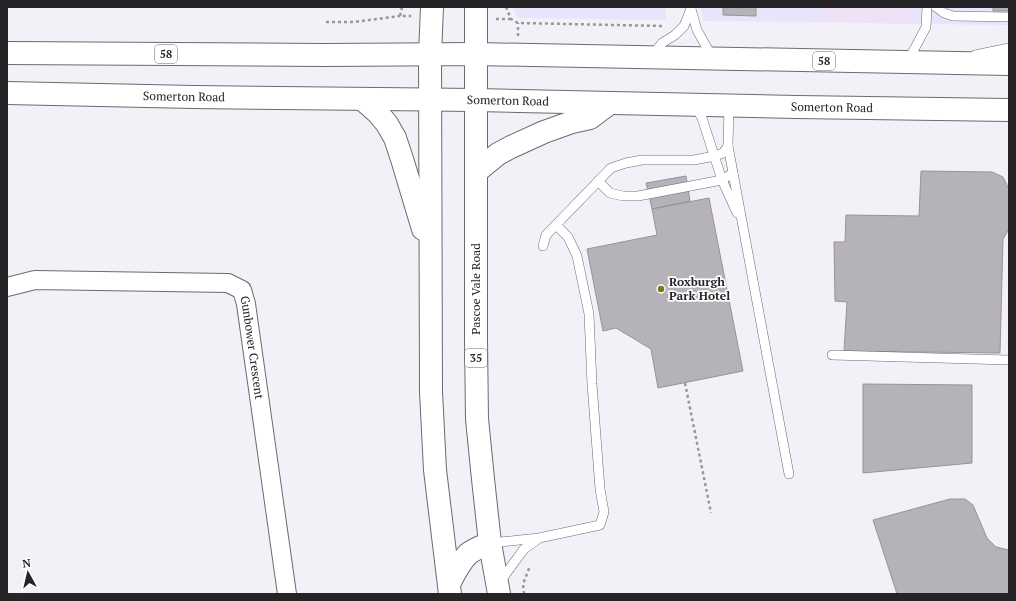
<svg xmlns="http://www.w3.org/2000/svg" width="1016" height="601" font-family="'PT Serif',serif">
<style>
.commercial{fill:#e7e5fb}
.industrial{fill:#efe2f7}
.building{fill:#b6b2b9;stroke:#97939a}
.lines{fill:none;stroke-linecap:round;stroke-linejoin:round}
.service-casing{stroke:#6d6970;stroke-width:10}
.minor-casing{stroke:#6d6970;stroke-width:20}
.tertiary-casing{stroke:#6d6970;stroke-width:24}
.primary-casing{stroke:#6d6970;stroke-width:24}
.path{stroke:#99969c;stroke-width:2.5;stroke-dasharray:3 3;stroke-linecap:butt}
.service{stroke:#fff;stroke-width:9}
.minor{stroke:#fff;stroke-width:18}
.tertiary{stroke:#fff;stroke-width:22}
.primary{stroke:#fff;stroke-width:22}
.poi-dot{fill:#7a771d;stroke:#fff;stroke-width:1.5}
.labels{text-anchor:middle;stroke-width:3.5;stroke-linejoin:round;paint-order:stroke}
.shield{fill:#fff;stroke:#676668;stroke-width:1}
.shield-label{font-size:11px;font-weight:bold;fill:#262427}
.street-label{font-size:12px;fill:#262427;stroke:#fff}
.poi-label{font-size:12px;font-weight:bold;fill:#262427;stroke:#fff;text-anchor:start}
</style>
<rect width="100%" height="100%" fill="#f4f0f8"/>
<g class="commercial">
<polygon points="512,7 666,7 666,20 518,18"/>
<polygon points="701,7 824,7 824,22 703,21"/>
<polygon points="907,7 1009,7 1009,25 907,24"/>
</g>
<polygon class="industrial" points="824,7 907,7 907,24 824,22"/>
<g class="building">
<polygon points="723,7 756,7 756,16 723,15"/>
<rect x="993" y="7" width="16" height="4"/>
<polygon points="921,171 992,172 1003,177 1009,189 1009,229 1003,239 1000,353 844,351 847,302 835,301 834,242 845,242 846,215 919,216"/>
<polygon points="686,176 690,201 652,209 646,183"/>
<polygon points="709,198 743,371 658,388 651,349 616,328 603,331 587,249 657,235 652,209"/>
<polygon points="863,384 972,385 972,463 863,473"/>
<polygon points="950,499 965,499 973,505 987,538 996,547 1009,550 1009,594 897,594 873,520"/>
</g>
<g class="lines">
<defs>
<g id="service">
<polyline points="936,7 944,13 953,16 1009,17"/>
<polyline points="691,9 697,30 712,57"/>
<polyline points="975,55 1009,48"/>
<polyline points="652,56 662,43 675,35 684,26 691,9"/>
<polyline points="908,61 926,27 927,7"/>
<polyline points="695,106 702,118 722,180 737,213"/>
<polyline points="729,106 728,146 789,474"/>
<polyline points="598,181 610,193 623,196 638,196 722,180 733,173"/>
<polyline points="543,246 546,235 611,168 626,163 642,160 694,160 715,156 723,153 728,146"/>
<polyline points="832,355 1009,360"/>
<polyline points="490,543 539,538 600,525 604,512 600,489 592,384 589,314 577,256 568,237 556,225"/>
<polyline points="499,583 524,549 538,539"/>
</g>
<g id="minor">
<path id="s1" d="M7,287L35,280L228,283L242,290L246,304L287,594"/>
</g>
<g id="tertiary">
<polyline points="476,7 476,54"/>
<polyline points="430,55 432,7"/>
</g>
<g id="primary">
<polyline points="7,53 324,55 476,54 1009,64"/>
<polyline points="476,54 476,339 477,419 483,479 490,543 499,594"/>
<polyline points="430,55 431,392 435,470 450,594"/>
<path id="s2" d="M7,93L193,97L476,100L797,107L1009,110"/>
<polyline points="362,99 378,113 387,124 395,138 402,159 423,229"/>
<polyline points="476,172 498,154 511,147 544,132 572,122 590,118 610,103"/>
<path d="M449,584C454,574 460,562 468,554C474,549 483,546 490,543"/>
</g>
</defs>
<use href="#service" class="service-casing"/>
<use href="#minor" class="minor-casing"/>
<use href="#tertiary" class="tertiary-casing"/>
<use href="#primary" class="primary-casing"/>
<g class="path">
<polyline points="402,7 400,16 411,16"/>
<polyline points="506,7 511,19 518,23 662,26"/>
<polyline points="496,19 511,19"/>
<polyline points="326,22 354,22 400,16"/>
<polyline points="518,36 518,23"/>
<polyline points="685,383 711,513"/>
<polyline points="524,594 523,584 530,566"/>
</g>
<use href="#service" class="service"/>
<use href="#minor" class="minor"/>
<use href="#tertiary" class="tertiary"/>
<use href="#primary" class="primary"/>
</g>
<circle class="poi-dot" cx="661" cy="289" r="4"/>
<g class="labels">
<g class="shield">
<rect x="155" y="45" width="22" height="18" rx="3"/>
<rect x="813" y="52" width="22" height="18" rx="3"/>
<rect x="465" y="349" width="22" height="18" rx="3"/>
</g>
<g class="shield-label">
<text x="166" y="58">58</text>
<text x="824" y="65">58</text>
<text x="476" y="362">35</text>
</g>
<g class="street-label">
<text dy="4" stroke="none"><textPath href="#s2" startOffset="177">Somerton Road</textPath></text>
<text dy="4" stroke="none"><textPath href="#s2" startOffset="501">Somerton Road</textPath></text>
<text dy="4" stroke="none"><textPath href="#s2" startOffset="825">Somerton Road</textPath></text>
<text transform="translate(476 289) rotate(-90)" y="4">Pascoe Vale Road</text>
<text dy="4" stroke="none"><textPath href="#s1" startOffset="296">Gunbower Crescent</textPath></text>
</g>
<g class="poi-label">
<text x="669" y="286">Roxburgh<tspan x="669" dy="14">Park Hotel</tspan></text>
</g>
</g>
<rect width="1016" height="601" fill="none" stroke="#262427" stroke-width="16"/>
<g transform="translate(28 573) rotate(352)" stroke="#ffffff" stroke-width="3" paint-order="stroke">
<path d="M0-3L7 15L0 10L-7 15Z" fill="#262427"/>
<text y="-6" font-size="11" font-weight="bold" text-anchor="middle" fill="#262427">N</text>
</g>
</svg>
